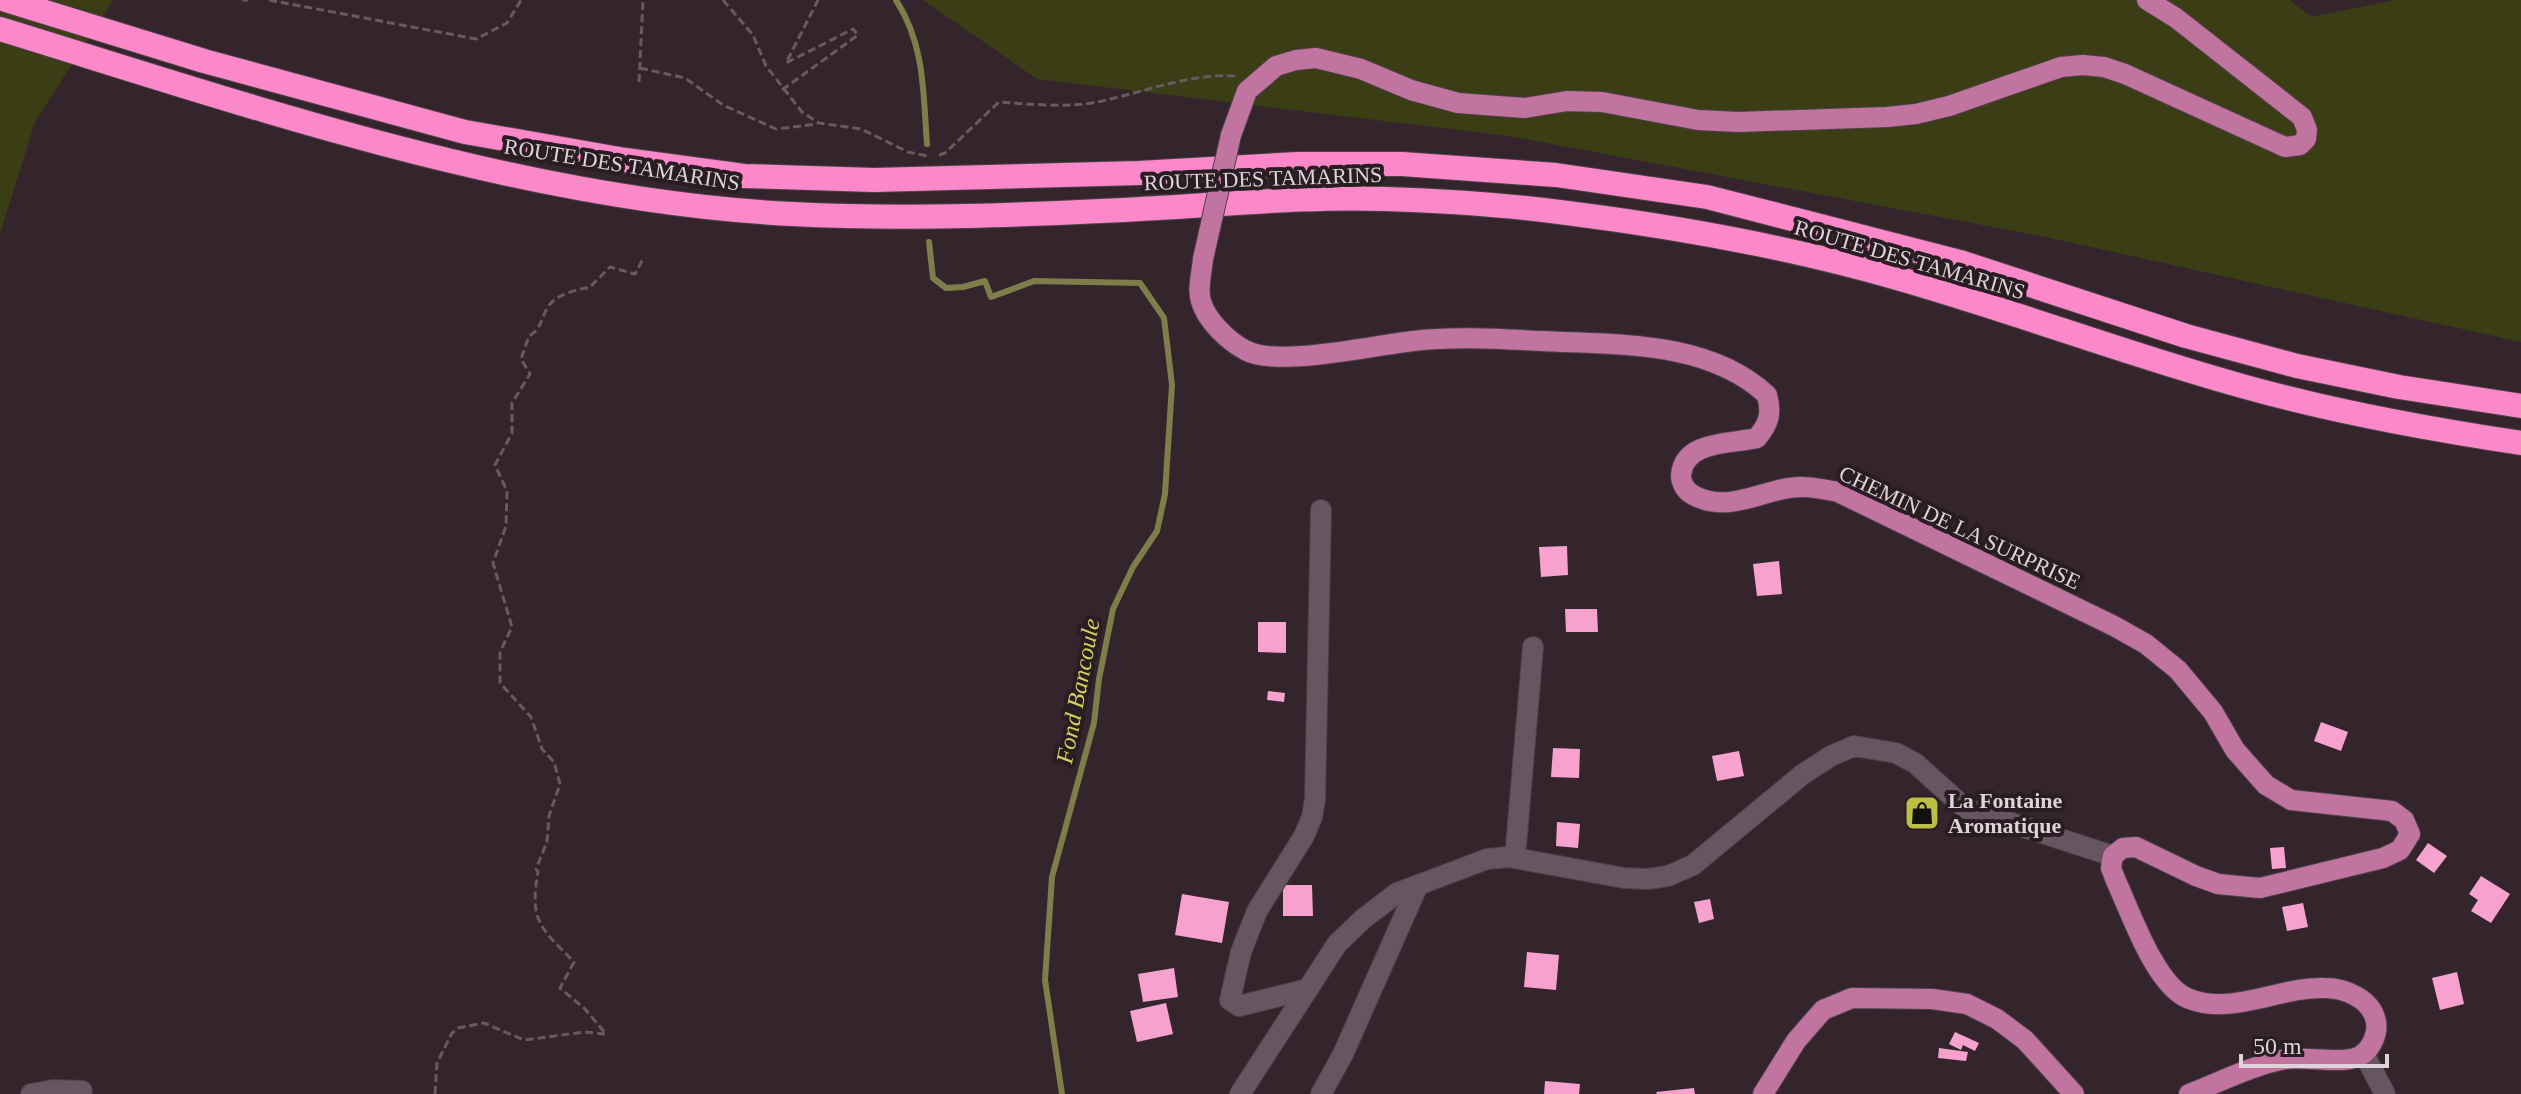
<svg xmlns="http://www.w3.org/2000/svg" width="2521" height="1094" font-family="Georgia,serif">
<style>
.green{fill:#3b3d14}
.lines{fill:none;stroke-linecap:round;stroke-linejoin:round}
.stream{stroke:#7f7e4b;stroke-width:6}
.building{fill:#f7a1cf}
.minor-casing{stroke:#4d4148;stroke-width:22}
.major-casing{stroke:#4d4148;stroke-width:22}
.highway-casing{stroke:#4d4148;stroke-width:26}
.path{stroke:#675a61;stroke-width:3;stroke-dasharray:8 4;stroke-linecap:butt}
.minor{stroke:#67565f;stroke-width:20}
.major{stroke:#c0749f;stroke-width:20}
.highway{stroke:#fb88c9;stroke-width:24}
.major-bridge-casing{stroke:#4d4148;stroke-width:22;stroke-linecap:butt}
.major-bridge{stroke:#c0749f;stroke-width:20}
.labels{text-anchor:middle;stroke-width:8;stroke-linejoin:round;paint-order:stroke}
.street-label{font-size:22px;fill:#ddd3d8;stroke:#2a1c23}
.poi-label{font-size:22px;font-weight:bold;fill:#ddd3d8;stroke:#2a1c23;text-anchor:start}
.water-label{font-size:24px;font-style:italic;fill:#cfd358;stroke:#2a1c23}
</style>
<rect width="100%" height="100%" fill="#34252d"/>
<g class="green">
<polygon points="0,0 113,0 35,122 0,234"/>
<polygon points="923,0 2290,0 2311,17 2395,0 2521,0 2521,342 2046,237 1509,136 1037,79"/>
</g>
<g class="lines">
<g class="stream">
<path d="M896,0C925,45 923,92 927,144"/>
<polyline points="929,242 933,278 946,288 963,287 985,281 991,297 1034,281 1140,283 1164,318 1172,385 1165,494 1157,531 1133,567 1113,609 1099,679 1094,723 1052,877 1045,980 1062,1094"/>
</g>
</g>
<g class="building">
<polygon points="1567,546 1568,575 1541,577 1539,547"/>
<polygon points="1779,561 1782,594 1757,596 1753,564"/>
<polygon points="1565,609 1597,609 1598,632 1566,632"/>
<polygon points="1258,622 1286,622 1286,653 1258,652"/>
<polygon points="1268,691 1285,693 1284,702 1267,700"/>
<polygon points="2321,722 2348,732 2341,751 2314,741"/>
<polygon points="1553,748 1580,749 1579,778 1551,777"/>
<polygon points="1739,751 1744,776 1717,781 1712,756"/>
<polygon points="1557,822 1580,824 1578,848 1556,846"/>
<polygon points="2428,843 2447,856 2434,873 2416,860"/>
<polygon points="2284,847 2286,868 2272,869 2270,848"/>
<polygon points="2481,876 2510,894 2491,923 2471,911 2478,900 2469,894"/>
<polygon points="1283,885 1312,885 1313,916 1283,916"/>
<polygon points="1182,894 1229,902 1222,943 1175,935"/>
<polygon points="1710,899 1714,919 1699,923 1694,902"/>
<polygon points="2303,903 2308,927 2287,931 2282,907"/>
<polygon points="1527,952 1559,955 1556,990 1524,987"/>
<polygon points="1174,968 1178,997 1143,1002 1138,974"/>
<polygon points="2457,972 2464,1004 2440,1010 2432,978"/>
<polygon points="1166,1003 1173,1034 1137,1042 1130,1011"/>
<polygon points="1955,1032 1979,1043 1975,1051 1963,1045 1961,1050 1949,1044"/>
<polygon points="1939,1048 1968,1052 1966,1061 1938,1058"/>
<polygon points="1545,1081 1580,1084 1579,1094 1544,1094"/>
<polygon points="1694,1088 1695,1094 1657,1094 1656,1092"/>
</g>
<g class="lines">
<defs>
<g id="minor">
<polyline points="1515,858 1533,647"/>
<polyline points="1308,989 1239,1006 1230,1000 1241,952 1257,911 1304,836 1312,817 1315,799 1321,510"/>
<polyline points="2364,1054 2385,1094"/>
<polyline points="31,1094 53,1090 82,1091"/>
<polyline points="1240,1094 1337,944 1363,919 1397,893 1487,859 1509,857 1624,878 1648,879 1668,876 1693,865 1803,774 1831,756 1854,746 1896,753 1915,763 1965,808 2113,856"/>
<polyline points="1321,1094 1343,1054 1418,885"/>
</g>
<g id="major">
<polyline points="1231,135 1247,91 1276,66 1296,60 1316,58 1361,69 1411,90 1458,103 1525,108 1567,101 1602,102 1698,120 1738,122 1887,117 1916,114 1949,106 2061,67 2083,65 2104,67 2125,74 2285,147 2300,145 2306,139 2307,130 2302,117 2176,18 2147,0"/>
<path d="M1203,259C1202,271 1197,290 1201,301C1206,320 1228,341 1245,350C1276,368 1375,345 1413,341C1455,336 1499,339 1541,341C1617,345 1708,340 1767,395C1772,414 1769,423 1757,438C1732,444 1684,440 1681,475C1681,484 1686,491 1693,495C1726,513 1756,493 1789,488C1806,485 1821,489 1838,492L2114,626L2146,644L2178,670L2213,712L2235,750L2266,785L2291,800L2392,811L2404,820L2410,834L2400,850L2383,858L2260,888L2218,884L2196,876L2136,847L2123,848L2113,856L2111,868L2116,881C2131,913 2155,984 2187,998C2231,1017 2280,986 2325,988C2345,988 2372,999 2376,1022C2378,1033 2372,1047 2363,1054C2349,1066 2307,1056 2286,1059C2253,1065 2220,1082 2189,1094"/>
<polyline points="1763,1094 1796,1041 1823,1010 1852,998 1932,999 1967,1004 1997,1019 2025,1040 2074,1094"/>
</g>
<g id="highway">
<polyline points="6,0 204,61 465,132 625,160 744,176 874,180 1139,173 1298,164 1402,164 1556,175 1707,197 1960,262 2186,336 2297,366 2399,387 2521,406"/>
<path d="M0,29C254,107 525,201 792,214C908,220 1025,215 1141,209C1223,205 1305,196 1386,199C1446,201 1508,205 1567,213C1678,227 1789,247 1897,278C2013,311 2126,354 2242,386C2334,412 2427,429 2521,443"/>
</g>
</defs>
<use href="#minor" class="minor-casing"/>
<use href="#major" class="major-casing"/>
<use href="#highway" class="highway-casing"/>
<g class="path">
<polyline points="242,0 248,0"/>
<polyline points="269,0 476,39 507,23 521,0"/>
<polyline points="723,0 753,35 766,66 802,112 819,123 861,129 908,152 928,156"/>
<polyline points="640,68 685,78 723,105 776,129 817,124"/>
<polyline points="639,82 643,0"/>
<polyline points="782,90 858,35 853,29 786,63 818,0"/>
<path d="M939,155L945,153L999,102C1028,104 1069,108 1097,102C1142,93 1189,73 1235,76"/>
<path d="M435,1094L437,1063L452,1033L458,1028L484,1023L524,1040L585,1032L606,1034L585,1009L560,988L574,962C541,928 529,922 538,872L536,869L547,842L549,816L560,784L554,762L542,749L531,717L500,683V652L512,627L493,563L506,526L507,491L495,465L512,433V403L530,374L521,359L529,336C543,329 541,314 551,303C558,295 579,288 589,288L610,267L635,274L644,257"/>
</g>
<use href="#minor" class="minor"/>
<use href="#major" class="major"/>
<use href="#highway" class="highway"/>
<defs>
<polyline id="major-bridge" points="1203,259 1231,135"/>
</defs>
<use href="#major-bridge" class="major-bridge-casing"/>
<use href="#major-bridge" class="major-bridge"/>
</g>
<defs>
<symbol id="shop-square" viewBox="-11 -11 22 22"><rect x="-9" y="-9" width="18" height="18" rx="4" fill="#bbc044" stroke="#2a1c23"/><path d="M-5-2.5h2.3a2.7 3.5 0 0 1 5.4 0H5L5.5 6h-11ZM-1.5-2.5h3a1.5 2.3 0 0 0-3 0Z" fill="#111"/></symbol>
</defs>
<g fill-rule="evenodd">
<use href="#shop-square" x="1902" y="793" width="40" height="40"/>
</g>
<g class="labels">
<g class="street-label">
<text transform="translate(622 164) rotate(9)" y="8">ROUTE DES TAMARINS</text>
<text transform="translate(1263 178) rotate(-2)" y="8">ROUTE DES TAMARINS</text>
<text transform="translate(1910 259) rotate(16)" y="8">ROUTE DES TAMARINS</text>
<text transform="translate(1960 527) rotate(25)" y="8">CHEMIN DE LA SURPRISE</text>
</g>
<g class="poi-label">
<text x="1948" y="808">La Fontaine<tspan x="1948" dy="25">Aromatique</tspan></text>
</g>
<g class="water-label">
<text transform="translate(1078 691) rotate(-79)" y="8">Fond Bancoule</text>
</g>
</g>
<path d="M2241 1054v12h146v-12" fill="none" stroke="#ddd3d8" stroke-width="4"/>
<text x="2253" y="1054" font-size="24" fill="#ddd3d8" stroke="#2a1c23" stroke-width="6" paint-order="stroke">50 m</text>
</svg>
